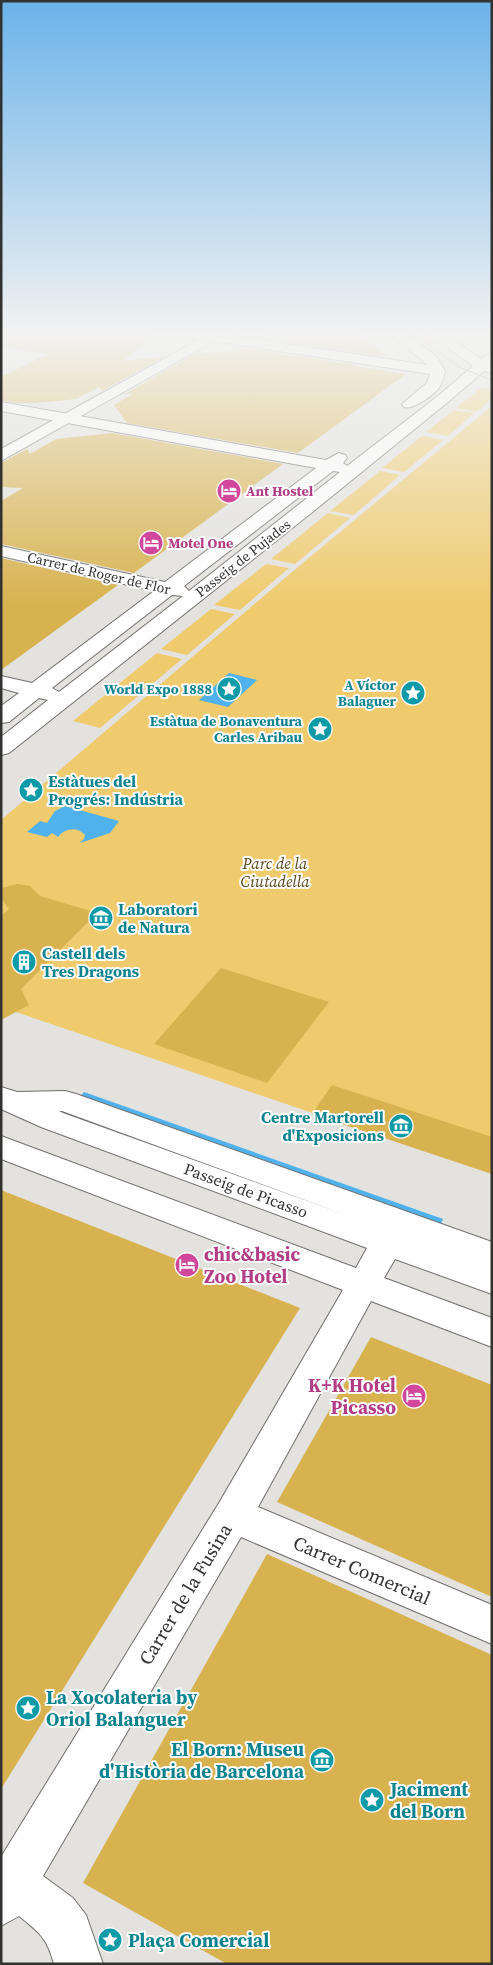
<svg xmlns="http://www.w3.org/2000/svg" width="493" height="1965" font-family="'Source Serif 4',serif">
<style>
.green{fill:#efcb6d}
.water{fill:#4fb2ed}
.building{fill:#d8b24e}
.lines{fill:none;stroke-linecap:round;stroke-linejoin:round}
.minor-casing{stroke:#706f6d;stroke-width:2}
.major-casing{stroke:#706f6d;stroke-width:2}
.minor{fill:#fff;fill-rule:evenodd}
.major{fill:#fff;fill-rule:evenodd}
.tram{stroke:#92918f;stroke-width:1}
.labels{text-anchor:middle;stroke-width:4;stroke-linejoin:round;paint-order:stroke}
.far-hotel-label{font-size:14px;font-weight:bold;fill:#b23c85;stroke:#fff;text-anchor:start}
.far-street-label{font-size:14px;fill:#323231;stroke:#fff}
.far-culture-label{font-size:14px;font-weight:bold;fill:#0d838f;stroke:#fff;text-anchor:end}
.culture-label{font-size:16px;font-weight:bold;fill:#0d838f;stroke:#fff;text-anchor:start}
.park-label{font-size:16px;font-style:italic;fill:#58481f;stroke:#fff}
.street-label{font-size:16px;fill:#323231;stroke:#fff}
.near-hotel-label{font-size:19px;font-weight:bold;fill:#b23c85;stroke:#fff;text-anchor:start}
.near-street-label{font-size:19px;fill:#323231;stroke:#fff}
.near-culture-label{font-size:19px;font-weight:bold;fill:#0d838f;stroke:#fff;text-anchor:start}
</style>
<rect width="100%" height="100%" fill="#e3e2df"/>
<g class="green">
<polygon points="402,332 425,332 441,344 420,346"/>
<polygon points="481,388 492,388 492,399 476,412 456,408"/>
<polygon points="492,406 492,1174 1,1007 1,820 298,567"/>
<polygon points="454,410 474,413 448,436 426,432"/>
<polygon points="422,436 443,440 404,472 382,468"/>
<polygon points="380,471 400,475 354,515 330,511"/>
<polygon points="328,513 350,518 295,564 271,559"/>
<polygon points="266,564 289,568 240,610 214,605"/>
<polygon points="211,609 235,614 187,655 161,649"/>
<polygon points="157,653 182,659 100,728 73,721"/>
</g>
<g class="water">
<polygon points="229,673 257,680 228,707 199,700"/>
<path d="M65,806L119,821L110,833L80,843L84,839L85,835C78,826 64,828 58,837L52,833L47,837L27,832L40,821L47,823L55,811Z"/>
<polygon points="84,1092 443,1219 440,1226 80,1097"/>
</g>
<g class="building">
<polygon points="1,332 160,332 122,361 164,357 102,391 99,387 76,399 37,403 16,403 1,400 1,377 48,354 1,346"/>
<polygon points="256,332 357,332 386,355 382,356 262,338"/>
<polygon points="250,349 355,365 352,366 406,374 298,453 127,423 114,405 134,393 123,395 195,354"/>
<polygon points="112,433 283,464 134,573 1,544 1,501 23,488 1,487 1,463 27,449 30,454 56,439"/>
<polygon points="1,558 118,585 1,670"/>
<polygon points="17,884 30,886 40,896 97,913 21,989 29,1005 1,1020 1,916 9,909 1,898 1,888"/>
<polygon points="221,968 329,1002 267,1083 154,1044"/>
<polygon points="332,1085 492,1137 492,1174 312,1114"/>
<polygon points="1,1190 300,1308 1,1789"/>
<polygon points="371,1337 492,1385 492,1597 277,1502"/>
<polygon points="267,1554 492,1655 492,1964 227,1964 83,1883"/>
</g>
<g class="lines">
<defs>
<g id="minor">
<path d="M173,332H207L428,365L388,332H404L437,357L445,371C444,376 443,382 440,386C435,395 413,410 404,407L402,404L427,383L430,374L180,336Z"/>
<path d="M426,332H442L481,359L492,352V373L484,371L448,402L310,514L9,753L1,755V737L48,700L39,698L9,722L1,723V706L19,693L1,688V676L32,683L154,591L1,556V546L165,582L316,468L1,411V402L326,460L339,453L345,455L347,458L343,463L347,466L438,396L473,366ZM333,471L340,472L189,591L184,586ZM172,595L183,596L59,692L52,688Z"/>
<path d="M1,1087L17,1092L65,1091L76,1094L492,1242V1294L395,1259L384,1278L492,1318V1347L371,1301L258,1507L492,1605V1644L241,1537L43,1876L73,1898L86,1915L103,1964H54C47,1938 40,1933 19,1916L1,1926V1857L219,1503L343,1290L1,1159V1136L356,1268L367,1248L41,1127L1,1109ZM59,1111H62L349,1216L63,1113Z"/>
</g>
<polygon id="major" points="213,332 230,332 1,461 1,449"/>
</defs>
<use href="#minor" class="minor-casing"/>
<use href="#major" class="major-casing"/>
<use href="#minor" class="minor"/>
<use href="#major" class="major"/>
<polyline class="tram" points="410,332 461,368 492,380"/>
</g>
<linearGradient id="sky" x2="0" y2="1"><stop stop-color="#6bb3ea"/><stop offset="0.55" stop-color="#f2f2f1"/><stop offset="1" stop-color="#f2f2f1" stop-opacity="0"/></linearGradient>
<rect width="493" height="607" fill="url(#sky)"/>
<defs>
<symbol id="hotel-disc" viewBox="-11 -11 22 22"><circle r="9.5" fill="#d1479c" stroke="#fff"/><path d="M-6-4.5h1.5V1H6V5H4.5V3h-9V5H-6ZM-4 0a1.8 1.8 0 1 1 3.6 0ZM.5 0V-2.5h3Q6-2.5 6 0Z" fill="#fff"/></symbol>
<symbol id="sight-disc" viewBox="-11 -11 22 22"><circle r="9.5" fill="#0f9aa8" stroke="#fff"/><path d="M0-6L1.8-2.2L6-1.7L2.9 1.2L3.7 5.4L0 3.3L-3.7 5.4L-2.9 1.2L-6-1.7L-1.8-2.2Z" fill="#fff"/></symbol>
<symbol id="museum-disc" viewBox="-11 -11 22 22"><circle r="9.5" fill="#0f9aa8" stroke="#fff"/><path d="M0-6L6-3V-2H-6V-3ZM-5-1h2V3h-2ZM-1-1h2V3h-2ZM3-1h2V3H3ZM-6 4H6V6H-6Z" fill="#fff"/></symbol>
<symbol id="building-disc" viewBox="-11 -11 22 22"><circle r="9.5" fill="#0f9aa8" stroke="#fff"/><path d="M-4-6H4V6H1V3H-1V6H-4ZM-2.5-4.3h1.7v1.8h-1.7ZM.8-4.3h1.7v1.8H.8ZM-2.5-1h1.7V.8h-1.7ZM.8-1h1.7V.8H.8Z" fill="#fff"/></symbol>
</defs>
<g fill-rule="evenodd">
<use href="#hotel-disc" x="215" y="477" width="28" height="28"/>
<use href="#hotel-disc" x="137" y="529" width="28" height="28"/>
<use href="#sight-disc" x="215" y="675" width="28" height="28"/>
<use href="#sight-disc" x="399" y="679" width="28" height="28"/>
<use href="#sight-disc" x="306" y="715" width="28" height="28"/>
<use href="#sight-disc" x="17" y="776" width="28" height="28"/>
<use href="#museum-disc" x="87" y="904" width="28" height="28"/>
<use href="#building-disc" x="10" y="948" width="28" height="28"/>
<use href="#museum-disc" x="387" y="1112" width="28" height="28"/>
<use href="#hotel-disc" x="173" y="1251" width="28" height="28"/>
<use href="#hotel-disc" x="400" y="1382" width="28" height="28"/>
<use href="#sight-disc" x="14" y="1694" width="28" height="28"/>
<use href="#museum-disc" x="308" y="1746" width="28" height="28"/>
<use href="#sight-disc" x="358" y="1786" width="28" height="28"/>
<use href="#sight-disc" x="96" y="1926" width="28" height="28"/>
</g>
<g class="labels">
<g class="far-hotel-label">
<text x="246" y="496">Ant Hostel</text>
<text x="168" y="548">Motel One</text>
</g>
<g class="far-street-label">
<text transform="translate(243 558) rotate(-38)" y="5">Passeig de Pujades</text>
<text transform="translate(99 573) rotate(13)" y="5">Carrer de Roger de Flor</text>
</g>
<g class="far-culture-label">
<text x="396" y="690">A Víctor<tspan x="396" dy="16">Balaguer</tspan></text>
<text x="212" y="694">World Expo 1888</text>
<text x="302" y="726">Estàtua de Bonaventura<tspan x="302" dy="16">Carles Aribau</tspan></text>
</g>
<g class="culture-label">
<text x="48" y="787">Estàtues del<tspan x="48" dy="18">Progrés: Indústria</tspan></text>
<text x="118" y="915">Laboratori<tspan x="118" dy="18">de Natura</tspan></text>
<text x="42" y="959">Castell dels<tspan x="42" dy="18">Tres Dragons</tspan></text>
<text x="384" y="1123" text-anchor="end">Centre Martorell<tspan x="384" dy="18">d'Exposicions</tspan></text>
</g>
<g class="park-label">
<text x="275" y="869">Parc de la<tspan x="275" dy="18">Ciutadella</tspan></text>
</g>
<g class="street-label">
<text transform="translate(246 1190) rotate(20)" y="6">Passeig de Picasso</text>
</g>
<g class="near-hotel-label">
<text x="204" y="1261">chic&amp;basic<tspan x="204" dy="22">Zoo Hotel</tspan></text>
<text x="396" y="1392" text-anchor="end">K+K Hotel<tspan x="396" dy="22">Picasso</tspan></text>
</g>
<g class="near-street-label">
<text transform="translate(362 1570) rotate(23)" y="7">Carrer Comercial</text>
<text transform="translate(185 1594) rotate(-59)" y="7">Carrer de la Fusina</text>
</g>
<g class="near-culture-label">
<text x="46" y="1704">La Xocolateria by<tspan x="46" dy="22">Oriol Balanguer</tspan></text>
<text x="304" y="1756" text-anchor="end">El Born: Museu<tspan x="304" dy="22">d'Història de Barcelona</tspan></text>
<text x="390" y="1796">Jaciment<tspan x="390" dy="22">del Born</tspan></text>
<text x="128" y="1947">Plaça Comercial</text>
</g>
</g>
<rect width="493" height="1965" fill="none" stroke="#323231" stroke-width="5"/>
</svg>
